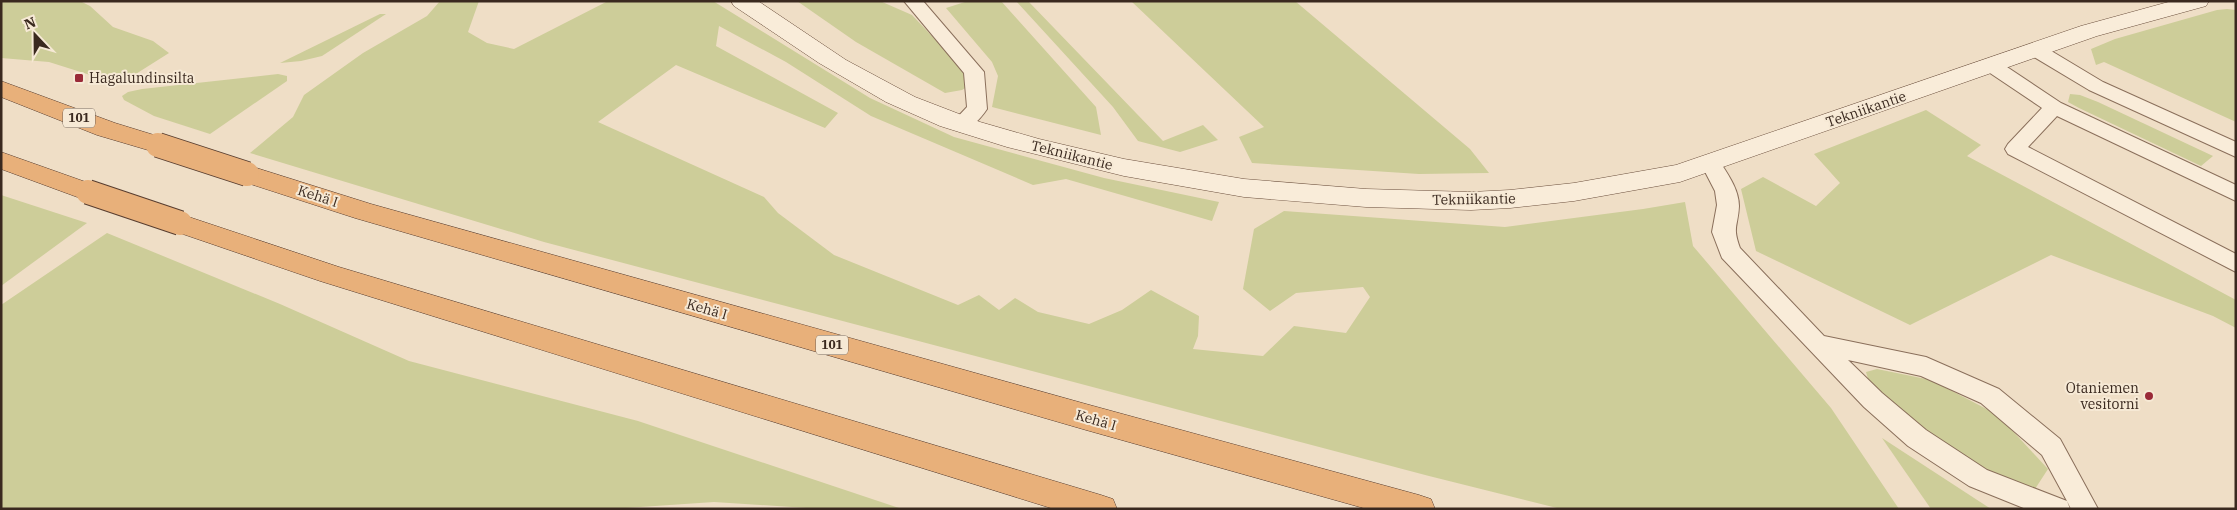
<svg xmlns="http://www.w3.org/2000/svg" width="2237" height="510" font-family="'IBM Plex Serif',serif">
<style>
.green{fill:#cdcd99}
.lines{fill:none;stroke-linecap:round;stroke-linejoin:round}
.service-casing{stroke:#8a6f5b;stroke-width:2}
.secondary-casing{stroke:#6c503e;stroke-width:1}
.trunk-casing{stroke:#583d2f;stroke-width:1}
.service{fill:#f9ecd9;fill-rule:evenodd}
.secondary{fill:#f9ecd9;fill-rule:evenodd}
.trunk{fill:#e8b07a;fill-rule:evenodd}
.trunk-bridge-casing{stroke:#583d2f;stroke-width:26;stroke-linecap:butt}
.trunk-bridge{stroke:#e8b07a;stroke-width:24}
.poi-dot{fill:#9a2a38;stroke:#f6e9d5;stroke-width:2}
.labels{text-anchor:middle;stroke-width:4;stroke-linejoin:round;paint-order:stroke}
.shield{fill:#f6e9d5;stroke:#726356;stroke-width:1}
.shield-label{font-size:12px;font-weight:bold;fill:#3a291f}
.poi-label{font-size:14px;fill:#3a291f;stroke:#f6e9d5;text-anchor:start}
.street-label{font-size:14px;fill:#3a291f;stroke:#f6e9d5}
</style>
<rect width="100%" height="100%" fill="#efdec6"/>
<g class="green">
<polygon points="1,1 80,1 90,6 113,27 153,41 169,53 131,77 106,80 49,62 1,58"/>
<polygon points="440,1 479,1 468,32 487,43 514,49 608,1 713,1 870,98 954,137 1104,178 1219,202 1212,221 1066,179 1033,185 871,116 786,62 719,26 716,46 838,113 825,128 676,65 598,122 764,197 778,213 834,255 958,305 979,295 999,310 1015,298 1038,312 1089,324 1122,310 1151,290 1199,316 1198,336 1193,349 1263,356 1294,326 1346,333 1370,297 1363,287 1296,293 1270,311 1243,289 1254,229 1284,211 1505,227 1643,209 1685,202 1693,246 1831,408 1899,509 1561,509 1429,476 544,242 250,153 293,117 304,95 363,53 427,16"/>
<polygon points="797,1 880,1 912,15 964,70 967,87 962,90 945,93 856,42"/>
<polygon points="968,1 1001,1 1096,107 1101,135 992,107 998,76 992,62 946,8"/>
<polygon points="1016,1 1028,1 1163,141 1203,125 1218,140 1180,152 1138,141 1113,107"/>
<polygon points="1131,1 1295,1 1470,149 1489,173 1419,174 1252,163 1239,137 1264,127"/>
<polygon points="2227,9 2236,10 2236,122 2104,62 2096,65 2091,49 2115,39 2217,10"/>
<polygon points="380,14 386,14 322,56 301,61 280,63"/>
<polygon points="278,74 287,76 287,81 210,134 154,116 124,100 122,96 128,92 142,89"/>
<polygon points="2070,94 2080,95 2098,102 2213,156 2201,166 2079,108 2068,102"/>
<polygon points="1926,110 1981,145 1967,156 2236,300 2236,328 2213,316 2051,255 1910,325 1756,251 1741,189 1763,177 1816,206 1840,183 1814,154"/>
<polygon points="1,195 87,223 1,286"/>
<polygon points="107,233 280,304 409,361 638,421 902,509 822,509 714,502 611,509 1,509 1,305"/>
<polygon points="1877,369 1931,380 1998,415 2048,469 2035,489 2003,479 1943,444 1871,389 1866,372"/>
<polygon points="1882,438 1991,509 1931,509"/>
</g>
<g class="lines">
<defs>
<g id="service">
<path d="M904,1H923L984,72L987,109C979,121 968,132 954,129L951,124L967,107L964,73Z"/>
<polygon points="2036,44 2043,46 2103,82 2236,142 2236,157 2089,90 2029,54 2027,50 2029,46"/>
<polygon points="1991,59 1998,61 2061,103 2236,185 2236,201 2057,116 2028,147 2236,254 2236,272 2008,154 2005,149 2008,144 2042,108 1984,69 1981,65 1984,61"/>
<path d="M1711,157L1718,159C1727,173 1739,189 1739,206C1738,227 1732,226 1740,248L1824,336L1926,357L1999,389L2060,439L2098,509H2071L2067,501L2070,509H2026L1969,486L1908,446L1864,407L1722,258L1712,232L1717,205L1715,191L1701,164L1704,159ZM1848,360L1921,376L1981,403L2042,455L2067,501L1987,470L1926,430L1882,393Z"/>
</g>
<polygon id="secondary" points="731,1 758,1 846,60 915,97 980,122 1039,139 1124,159 1244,179 1366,189 1471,192 1510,190 1574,183 1676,165 2081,26 2172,1 2209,1 2206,6 2097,36 1680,182 1574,201 1510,208 1471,210 1366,207 1244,197 1124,176 1007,147 940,126 886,102 819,63 734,6"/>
<g id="trunk">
<polygon points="1,81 115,123 167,139 171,145 167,151 158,153 97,135 1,97"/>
<polygon points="1,152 97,186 101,192 97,198 88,201 1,169"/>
<polygon points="247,165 371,204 1086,404 1419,495 1431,499 1435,509 1367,509 1086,430 355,218 238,180 234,174 238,168"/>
<polygon points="180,214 339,267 1101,495 1113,499 1117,509 1054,509 320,281 171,230 167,223 171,216"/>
</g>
</defs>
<use href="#service" class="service-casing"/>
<use href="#secondary" class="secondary-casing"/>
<use href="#trunk" class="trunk-casing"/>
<use href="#service" class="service"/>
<use href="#secondary" class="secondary"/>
<use href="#trunk" class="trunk"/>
<defs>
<g id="trunk-bridge">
<polyline points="158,145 247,174"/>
<polyline points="88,192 180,223"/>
</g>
</defs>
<use href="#trunk-bridge" class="trunk-bridge-casing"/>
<use href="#trunk-bridge" class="trunk-bridge"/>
</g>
<g class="poi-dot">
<rect x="74" y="73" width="10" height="10" rx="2.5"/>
<circle cx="2149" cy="396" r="5"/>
</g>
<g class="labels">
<g class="shield">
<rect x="63" y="108.5" width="32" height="19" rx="4"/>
<rect x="816" y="335.5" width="32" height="19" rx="4"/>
</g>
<g class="shield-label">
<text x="79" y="122">101</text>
<text x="832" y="349">101</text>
</g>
<g class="poi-label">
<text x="89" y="83">Hagalundinsilta</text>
<text x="2139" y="393" text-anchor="end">Otaniemen<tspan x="2139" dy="16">vesitorni</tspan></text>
</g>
<g class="street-label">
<text transform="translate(1866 109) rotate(-19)" y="5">Tekniikantie</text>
<text transform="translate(1072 155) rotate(14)" y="5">Tekniikantie</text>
<text transform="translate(318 196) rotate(18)" y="5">Kehä I</text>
<text transform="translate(1474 199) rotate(-1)" y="5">Tekniikantie</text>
<text transform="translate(707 309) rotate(16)" y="5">Kehä I</text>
<text transform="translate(1096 420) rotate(16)" y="5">Kehä I</text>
</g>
</g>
<rect width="2237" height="510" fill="none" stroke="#3a291f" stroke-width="5"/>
<g transform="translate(35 35) rotate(338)" stroke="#f6e9d5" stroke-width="4" paint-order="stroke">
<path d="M0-4L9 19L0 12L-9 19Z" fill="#3a291f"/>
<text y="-8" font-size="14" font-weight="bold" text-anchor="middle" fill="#3a291f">N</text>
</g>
</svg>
